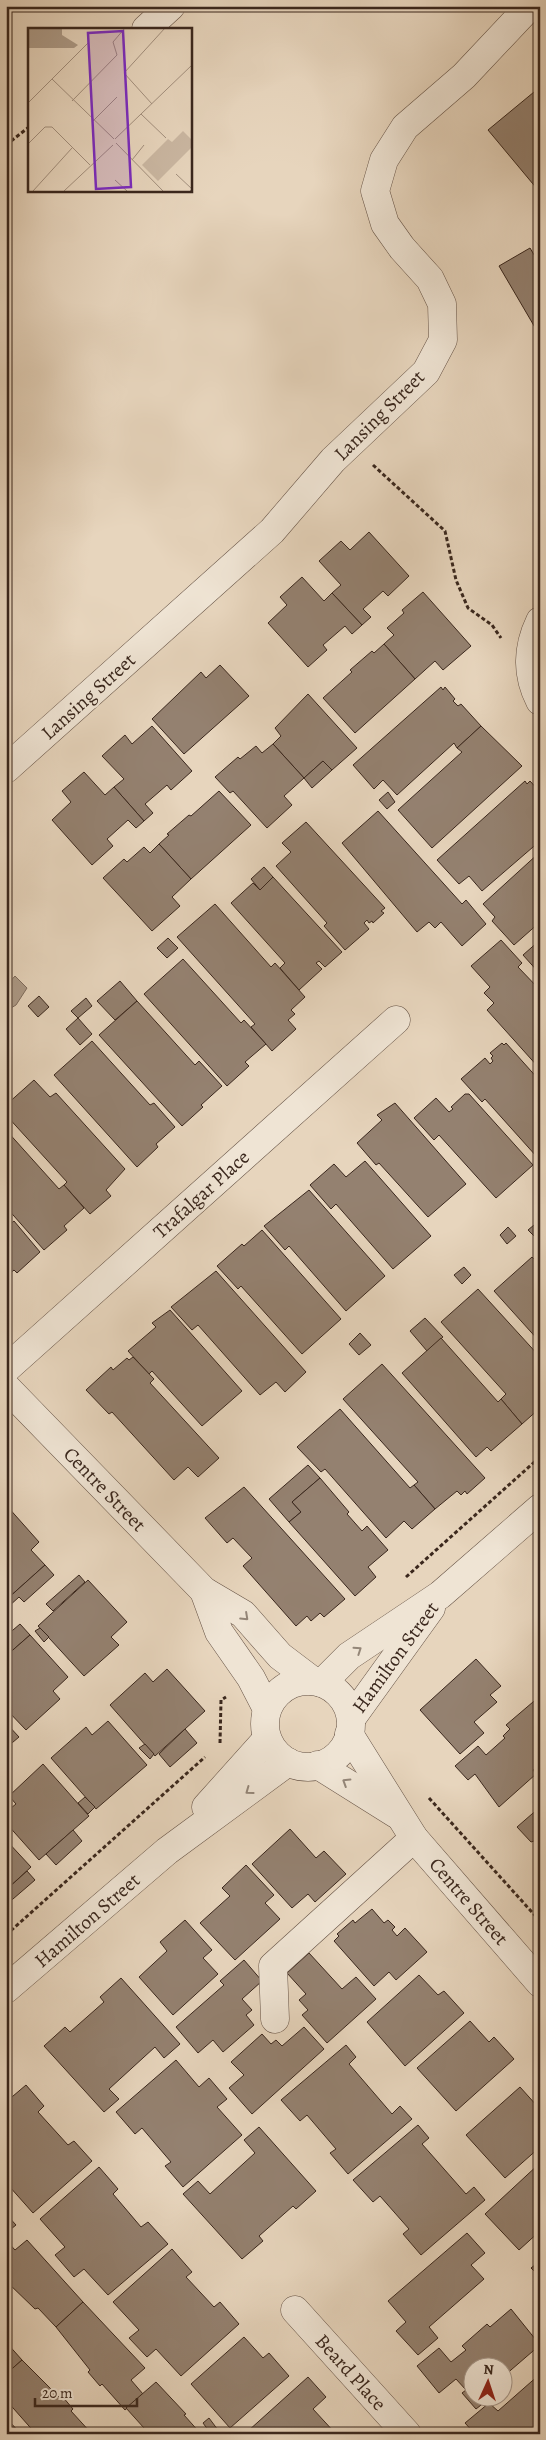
<svg xmlns="http://www.w3.org/2000/svg" width="546" height="2440" font-family="Alegreya,serif">
<style>
.water{fill:#ac9a87;stroke:#7e6c5d}
.building{fill:#948170;stroke:#3a271d}
.lines{fill:none;stroke-linecap:round;stroke-linejoin:round}
.minor-casing{stroke:#655245;stroke-width:29}
.path{stroke:#3a271d;stroke-width:3;stroke-dasharray:4 2.5;stroke-linecap:butt}
.minor{stroke:#efe4d4;stroke-width:28}
.oneway{stroke:#948678}
.labels{text-anchor:middle;stroke-width:4.5;stroke-linejoin:round;paint-order:stroke}
.street-label{font-size:20px;fill:#3a271d;stroke:#efe4d4}
.inset-road{fill:none;stroke:#a28f7d;stroke-width:1}
.view{fill:#7b2cbf;fill-opacity:0.15;stroke:#7b2cbf;stroke-width:2.5}
.inset-edge{fill:none;stroke:#3a271d;stroke-width:2.5}
</style>
<rect width="100%" height="100%" fill="#e7d5bd"/>
<filter id="stains"><feTurbulence type="fractalNoise" baseFrequency=".004" numOctaves="4"/><feColorMatrix values="0 0 0 0 .2 0 0 0 0 .09 0 0 0 0 .02 0 0 0 .5 -.17"/></filter>
<radialGradient id="worn" r=".72"><stop offset=".6" stop-color="#630" stop-opacity="0"/><stop offset="1" stop-color="#630" stop-opacity=".3"/></radialGradient>
<polygon class="water" points="15,976 27,988 16,1005 6,1011 6,986"/>
<g class="building">
<polygon points="534,92 540,99 540,188 538,190 488,130"/>
<polygon points="530,248 536,258 540,255 540,336 499,266"/>
<polygon points="369,532 409,576 388,596 383,591 363,609 371,617 362,625 332,593 341,585 319,561 341,541 350,550"/>
<polygon points="302,577 324,601 332,593 362,625 352,634 345,626 323,645 327,650 308,667 268,623 287,605 280,597"/>
<polygon points="423,592 471,646 443,670 435,661 415,679 384,644 394,635 387,628 404,613 402,610"/>
<polygon points="384,644 415,679 355,733 323,698 352,672 350,670 372,651 374,653"/>
<polygon points="220,665 249,696 184,754 152,719 201,672 206,678"/>
<polygon points="441,687 443,690 445,687 455,699 453,701 458,706 461,704 481,726 457,748 454,743 397,795 383,780 374,789 353,765"/>
<polygon points="308,694 357,748 332,770 323,761 304,778 273,744 281,736 275,728"/>
<polygon points="152,726 192,771 171,790 167,785 145,804 153,813 144,821 114,787 124,779 102,756 125,735 132,744"/>
<polygon points="481,726 522,766 432,848 398,810 462,752 457,748"/>
<polygon points="273,744 304,778 284,796 292,805 267,828 233,791 230,793 215,777 238,757 240,759 256,746 262,753"/>
<polygon points="323,761 332,770 312,788 304,778"/>
<polygon points="84,772 105,795 114,787 144,821 136,828 128,820 107,839 113,846 92,865 52,820 71,802 62,791"/>
<polygon points="525,781 527,784 530,781 540,792 538,795 540,797 536,801 540,805 540,841 482,891 469,876 459,884 437,860"/>
<polygon points="219,791 251,825 191,879 159,844 169,835 167,834 189,815 191,816"/>
<polygon points="388,792 395,802 387,809 379,800"/>
<polygon points="378,811 462,904 466,900 486,924 462,946 441,922 435,928 429,922 417,932 342,843"/>
<polygon points="306,822 385,908 381,911 384,913 373,923 372,921 369,923 367,920 364,923 369,929 345,950 324,926 327,923 276,866 291,852 282,843"/>
<polygon points="159,844 191,879 172,897 180,906 152,931 103,878 124,859 127,862 144,847 150,853"/>
<polygon points="540,852 540,922 514,945 492,921 495,917 483,904"/>
<polygon points="264,867 273,877 260,890 251,879"/>
<polygon points="273,877 342,952 325,967 319,961 316,963 322,969 299,990 280,968 285,963 231,903 253,883 260,890"/>
<polygon points="215,904 271,967 275,963 305,997 291,1010 295,1014 288,1020 296,1029 272,1051 251,1027 255,1024 177,937"/>
<polygon points="168,938 178,948 167,958 157,948"/>
<polygon points="501,940 522,963 518,967 540,990 540,1069 487,1010 494,1003 484,993 490,987 471,966"/>
<polygon points="540,940 540,974 523,955"/>
<polygon points="183,959 241,1023 244,1020 266,1044 245,1062 249,1066 227,1086 144,994"/>
<polygon points="120,981 137,1001 115,1020 97,1001"/>
<polygon points="39,996 49,1007 38,1017 28,1006"/>
<polygon points="86,998 92,1006 78,1018 71,1011"/>
<polygon points="137,1001 195,1065 199,1061 222,1086 201,1105 203,1107 182,1126 99,1035"/>
<polygon points="78,1018 92,1034 80,1045 66,1029"/>
<polygon points="92,1041 150,1105 154,1103 175,1127 156,1144 158,1147 137,1167 54,1075"/>
<polygon points="502,1043 504,1045 506,1043 540,1081 540,1155 537,1157 485,1099 482,1102 461,1079 485,1058 490,1064 493,1061 491,1058 493,1056 490,1053"/>
<polygon points="34,1080 50,1097 56,1093 125,1169 106,1190 111,1196 90,1214 64,1185 67,1182 6,1115 6,1105"/>
<polygon points="465,1094 469,1094 533,1165 496,1198 439,1135 434,1140 414,1118 436,1098 449,1112 453,1109 451,1107"/>
<polygon points="395,1103 466,1184 428,1217 379,1163 376,1165 357,1143 382,1120 377,1115"/>
<polygon points="6,1130 59,1189 64,1185 84,1208 64,1226 67,1230 44,1250 6,1207"/>
<polygon points="365,1161 431,1236 393,1269 336,1204 331,1209 310,1185 334,1164 346,1177"/>
<polygon points="309,1190 385,1276 346,1311 289,1246 285,1250 264,1226"/>
<polygon points="540,1220 540,1242 528,1230"/>
<polygon points="14,1221 40,1252 17,1273 14,1270 6,1277 6,1222 9,1225"/>
<polygon points="508,1227 516,1236 507,1244 500,1235"/>
<polygon points="262,1230 341,1319 302,1354 241,1286 238,1289 217,1266 242,1244 244,1246"/>
<polygon points="532,1257 540,1265 540,1342 494,1291"/>
<polygon points="464,1267 471,1275 462,1284 454,1275"/>
<polygon points="216,1271 306,1372 285,1392 276,1382 260,1395 198,1325 192,1330 171,1307"/>
<polygon points="478,1289 540,1357 540,1408 522,1424 501,1399 506,1394 441,1322"/>
<polygon points="170,1310 242,1391 202,1426 152,1371 149,1374 128,1351 156,1327 152,1323"/>
<polygon points="425,1318 443,1337 427,1351 410,1331"/>
<polygon points="360,1333 371,1345 359,1355 349,1344"/>
<polygon points="441,1338 498,1402 501,1399 522,1424 491,1451 487,1447 476,1457 402,1373"/>
<polygon points="133,1357 154,1379 150,1383 219,1458 198,1477 188,1467 174,1480 112,1412 109,1414 86,1390 111,1367 113,1370 127,1358 129,1360"/>
<polygon points="382,1364 485,1478 467,1494 465,1491 461,1495 457,1491 435,1509 414,1485 418,1482 343,1399"/>
<polygon points="340,1409 410,1488 414,1485 435,1509 412,1529 404,1521 386,1538 325,1469 321,1472 297,1447"/>
<polygon points="308,1465 320,1478 292,1502 301,1512 289,1522 269,1499"/>
<polygon points="320,1478 349,1512 347,1514 362,1531 367,1526 388,1550 368,1567 376,1577 355,1596 289,1522 301,1512 292,1502"/>
<polygon points="244,1487 345,1599 324,1617 320,1613 311,1621 307,1616 296,1626 243,1566 252,1558 233,1538 227,1543 205,1518"/>
<polygon points="7,1506 39,1542 31,1550 45,1565 6,1600"/>
<polygon points="45,1565 54,1575 24,1602 19,1597 8,1607 6,1600"/>
<polygon points="79,1575 85,1582 53,1611 46,1604"/>
<polygon points="88,1580 127,1622 111,1637 119,1645 84,1676 38,1626"/>
<polygon points="20,1624 30,1635 6,1656 6,1636"/>
<polygon points="40,1628 49,1637 44,1642 35,1631"/>
<polygon points="30,1635 68,1677 53,1691 60,1699 26,1730 6,1709 6,1656"/>
<polygon points="476,1659 501,1686 490,1695 497,1702 474,1722 484,1733 460,1754 420,1710"/>
<polygon points="167,1669 205,1711 155,1756 110,1705 145,1673 153,1682"/>
<polygon points="540,1696 540,1764 533,1770 536,1774 499,1807 475,1774 468,1780 455,1766 478,1746 486,1755 505,1738 503,1736 510,1729 506,1725"/>
<polygon points="108,1721 147,1765 96,1809 51,1758 86,1727 92,1735"/>
<polygon points="6,1723 19,1737 6,1748"/>
<polygon points="185,1729 197,1743 170,1767 159,1754"/>
<polygon points="145,1744 154,1754 150,1759 139,1748"/>
<polygon points="43,1764 89,1816 39,1860 6,1823 6,1812 16,1804 9,1796"/>
<polygon points="85,1797 95,1807 88,1814 78,1803"/>
<polygon points="540,1807 540,1847 534,1841 531,1842 517,1827"/>
<polygon points="290,1829 316,1858 324,1851 346,1874 315,1902 308,1894 292,1908 252,1864"/>
<polygon points="73,1830 82,1841 56,1865 46,1854"/>
<polygon points="6,1840 31,1867 6,1890"/>
<polygon points="246,1865 274,1895 265,1903 280,1919 235,1960 200,1923 230,1896 222,1888"/>
<polygon points="27,1871 35,1880 6,1905 6,1890"/>
<polygon points="372,1909 384,1923 388,1920 395,1927 392,1930 397,1936 405,1928 427,1952 396,1980 389,1972 374,1986 334,1941 339,1936 337,1934 353,1920 355,1923"/>
<polygon points="185,1920 212,1950 203,1958 218,1974 173,2015 139,1977 167,1951 160,1942"/>
<polygon points="309,1953 342,1989 356,1977 376,1999 327,2043 302,2015 308,2010 299,2000 306,1994 287,1973"/>
<polygon points="244,1960 262,1981 242,1999 252,2010 246,2015 254,2025 223,2052 213,2040 198,2053 176,2027 224,1985 220,1981"/>
<polygon points="419,1975 438,1995 444,1991 464,2013 405,2066 367,2022"/>
<polygon points="121,1978 180,2044 164,2058 155,2047 109,2089 119,2099 104,2112 44,2046 65,2027 70,2032 104,2002 100,1997"/>
<polygon points="470,2021 489,2042 494,2037 514,2059 456,2111 417,2068"/>
<polygon points="304,2027 324,2049 252,2114 229,2088 244,2075 231,2062 262,2034 271,2044 276,2040 282,2046"/>
<polygon points="346,2045 356,2057 349,2064 392,2114 400,2106 412,2119 348,2174 330,2153 336,2149 307,2115 300,2121 281,2100"/>
<polygon points="176,2060 199,2087 209,2078 227,2099 217,2107 242,2135 183,2187 165,2166 171,2162 142,2128 135,2134 116,2112"/>
<polygon points="26,2085 44,2106 38,2112 68,2145 74,2141 92,2161 33,2213 9,2186 6,2189 6,2102"/>
<polygon points="520,2087 538,2107 540,2106 540,2147 505,2178 466,2135"/>
<polygon points="418,2125 429,2138 422,2144 466,2194 474,2187 485,2200 421,2255 403,2234 409,2229 380,2196 373,2202 353,2180"/>
<polygon points="259,2127 316,2191 296,2209 293,2206 259,2236 263,2241 242,2259 183,2194 198,2181 210,2194 255,2153 244,2140"/>
<polygon points="540,2163 540,2231 519,2250 485,2214"/>
<polygon points="99,2167 118,2189 113,2194 141,2227 148,2222 168,2244 108,2295 84,2269 74,2277 55,2255 65,2247 40,2219"/>
<polygon points="6,2214 16,2225 6,2233"/>
<polygon points="467,2233 485,2253 471,2265 484,2279 429,2327 438,2338 418,2355 396,2331 406,2322 388,2301"/>
<polygon points="6,2240 15,2250 27,2240 83,2302 56,2327 38,2308 35,2309 6,2281"/>
<polygon points="172,2249 192,2272 186,2277 214,2307 220,2302 239,2324 181,2376 156,2349 147,2357 129,2338 139,2330 113,2302"/>
<polygon points="540,2261 540,2277 531,2268"/>
<polygon points="83,2302 145,2368 131,2380 143,2394 125,2410 102,2384 100,2386 88,2372 90,2370 56,2327"/>
<polygon points="511,2309 540,2345 504,2376 504,2368 474,2368 474,2398 490,2398 476,2409 462,2393 466,2390 456,2379 439,2393 417,2366 439,2348 451,2362 466,2350 462,2346 487,2324 490,2327"/>
<polygon points="244,2337 263,2358 269,2353 289,2376 230,2428 191,2384"/>
<polygon points="6,2342 22,2360 6,2374"/>
<polygon points="22,2360 60,2398 62,2396 73,2409 71,2411 92,2434 36,2434 6,2400 6,2374"/>
<polygon points="540,2374 540,2434 475,2434 465,2423 489,2403 498,2411"/>
<polygon points="308,2377 326,2397 313,2409 336,2434 250,2434 248,2431"/>
<polygon points="156,2382 186,2414 184,2415 201,2434 143,2434 140,2431 144,2428 126,2408"/>
<polygon points="209,2418 218,2430 214,2434 211,2434 203,2423"/>
<polygon points="9,2421 21,2434 6,2434 6,2424"/>
</g>
<g class="lines">
<defs>
<g id="minor">
<polyline points="146,29 171,6"/>
<path d="M540,621C527,648 526,674 540,701"/>
<polyline points="6,769 272,531 333,460 426,372 443,340 442,304 430,279 402,248 385,224 375,191 384,160 405,127 464,76 530,6"/>
<polyline points="6,1369 396,1020"/>
<polyline points="6,1387 204,1591 243,1614 280,1656 313,1681"/>
<polyline points="204,1591 219,1632 251,1678 267,1709"/>
<circle cx="308" cy="1724" r="43"/>
<polyline points="322,1683 349,1656 440,1595 540,1508"/>
<polyline points="351,1719 431,1608"/>
<polyline points="349,1734 414,1838 540,1983"/>
<polyline points="318,1765 396,1814"/>
<polyline points="206,1807 267,1739"/>
<polyline points="6,1989 167,1851 288,1762"/>
<polyline points="275,2019 273,1966 414,1838"/>
<polyline points="295,2310 407,2434"/>
</g>
</defs>
<use href="#minor" class="minor-casing"/>
<g class="path">
<polyline points="6,145 29,127"/>
<polyline points="373,465 445,531 456,580 468,608 492,625 501,638"/>
<polyline points="406,1577 540,1457"/>
<polyline points="220,1743 221,1700 226,1697"/>
<polyline points="429,1798 540,1921"/>
<polyline points="6,1935 205,1757"/>
</g>
<use href="#minor" class="minor"/>
</g>
<defs><path id="oneway-chevron" d="M-2-3.5L2.5 0L-2 3.5" fill="none" stroke-width="1.6" stroke-linecap="round" stroke-linejoin="round" transform="scale(1.25)"/></defs>
<g class="oneway">
<use href="#oneway-chevron" transform="translate(245 1617) rotate(43)"/>
<use href="#oneway-chevron" transform="translate(358 1650) rotate(-34)"/>
<use href="#oneway-chevron" transform="translate(346 1782) rotate(-148)"/>
<use href="#oneway-chevron" transform="translate(249 1791) rotate(144)"/>
</g>
<g class="labels">
<g class="street-label">
<text transform="translate(379 415) rotate(-45)" y="7">Lansing Street</text>
<text transform="translate(88 696) rotate(-42)" y="7">Lansing Street</text>
<text transform="translate(201 1194) rotate(-42)" y="7">Trafalgar Place</text>
<text transform="translate(105 1489) rotate(46)" y="7">Centre Street</text>
<text transform="translate(395 1657) rotate(-54)" y="7">Hamilton Street</text>
<text transform="translate(469 1901) rotate(49)" y="7">Centre Street</text>
<text transform="translate(87 1920) rotate(-41)" y="7">Hamilton Street</text>
<text transform="translate(351 2372) rotate(48)" y="7">Beard Place</text>
</g>
</g>
<g transform="translate(28 28)">
<rect width="164" height="164" fill="#e7d5bd"/>
<path d="M155,103L164,112V119L130,153L114,137L140,111L144,114Z" fill="#cab7a2"/>
<path d="M0,0H34V7L50,17L46,20H0Z" fill="#ac9a87"/>
<path class="inset-road" d="M24,51L86,111M44,73L89,27L85,14L97,0M0,75L60,15M124,76L96,45L137,0M113,86L138,110M65,93L89,69M87,111L164,37M88,115L135,163M0,116L17,99H24L62,137M104,132L116,117M148,146L164,161L162,163M87,152L99,163M5,163L44,120M36,163L85,117"/>
<path class="view" d="M95,3L103,159L68,161L60,5Z"/>
<rect width="164" height="164" class="inset-edge"/>
</g>
<rect width="546" height="2440" fill="none" stroke="#e7d5bd" stroke-width="25"/>
<rect x="8" y="8" width="531" height="2425" fill="none" stroke="#3a271d" stroke-width="2.5"/>
<rect x="12" y="12" width="521" height="2415" fill="none" stroke="#3a271d"/>
<g transform="translate(488 2382) rotate(3)"><circle r="24" fill="#efe4d4" stroke="#a7988b"/>
<path d="M0-4L9 19L0 12L-9 19Z" fill="#8f2418"/>
<text y="-8" font-size="14" font-weight="bold" text-anchor="middle" fill="#3a271d">N</text>
</g>
<path d="M35 2398v8h102v-8" fill="none" stroke="#3a271d" stroke-width="2.5"/>
<text x="42" y="2398" font-size="15" fill="#3a271d" stroke="#efe4d4" stroke-width="4" paint-order="stroke">20 m</text>
<rect width="100%" height="100%" filter="url(#stains)"/>
<rect width="100%" height="100%" fill="url(#worn)"/>
</svg>
